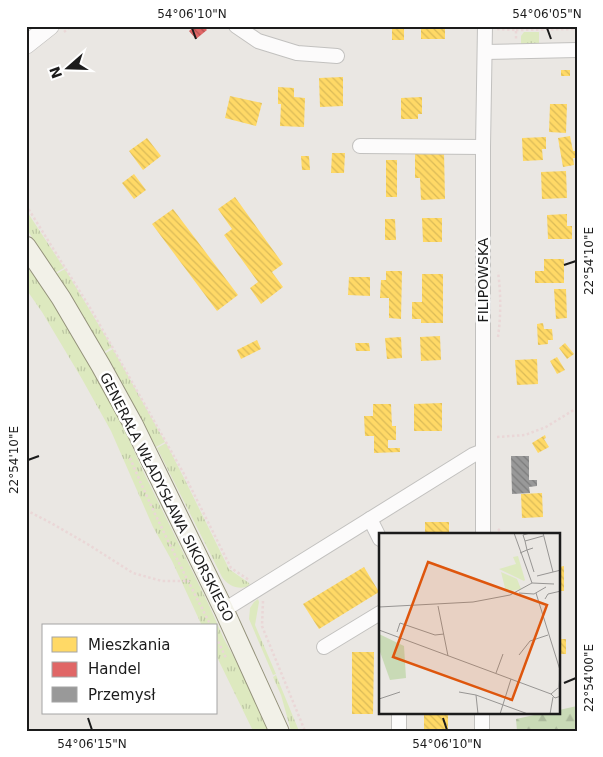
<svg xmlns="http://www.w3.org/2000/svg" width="603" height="757" font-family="'DejaVu Sans',sans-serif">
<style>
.grass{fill:url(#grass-tufts)}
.forest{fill:url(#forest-firs)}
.homes{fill:url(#homes-back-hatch)}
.shops{fill:url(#shops-back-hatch)}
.industry{fill:url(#industry-back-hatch)}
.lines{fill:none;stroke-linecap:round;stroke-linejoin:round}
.minor-casing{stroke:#c2c1bf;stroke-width:16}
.tertiary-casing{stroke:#c2c1bf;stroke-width:19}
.secondary-casing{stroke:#94927b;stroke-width:21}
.path{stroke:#ead7d7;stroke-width:2.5;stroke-dasharray:2.5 2.5;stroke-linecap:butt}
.minor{stroke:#fcfbfb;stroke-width:14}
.tertiary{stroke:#fcfbfb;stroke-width:18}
.secondary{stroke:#f2f1e8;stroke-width:19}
.ticks{fill:none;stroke:#1b1b1b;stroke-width:2}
.labels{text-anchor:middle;stroke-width:5;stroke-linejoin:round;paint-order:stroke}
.street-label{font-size:14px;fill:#1b1b1b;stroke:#fff}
.inset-road{fill:none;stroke:#979593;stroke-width:1}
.view{fill:#de560d;fill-opacity:0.15;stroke:#de560d;stroke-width:2.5}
.inset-edge{fill:none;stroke:#1b1b1b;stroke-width:2.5}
.neatline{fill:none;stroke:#1b1b1b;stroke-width:2}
.ticks-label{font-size:12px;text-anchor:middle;fill:#1b1b1b}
</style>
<defs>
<pattern id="grass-tufts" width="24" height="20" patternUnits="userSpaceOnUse" patternTransform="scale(1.25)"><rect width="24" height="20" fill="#dde9bf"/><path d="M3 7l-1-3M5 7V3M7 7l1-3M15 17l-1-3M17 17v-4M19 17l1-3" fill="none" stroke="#bdc7a4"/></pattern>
<pattern id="forest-firs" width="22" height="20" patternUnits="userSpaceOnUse" patternTransform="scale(1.25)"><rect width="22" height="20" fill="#c9dab6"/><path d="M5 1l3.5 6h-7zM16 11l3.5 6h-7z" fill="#acba9c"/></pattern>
<pattern id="homes-back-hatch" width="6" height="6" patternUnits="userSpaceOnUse" patternTransform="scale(1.25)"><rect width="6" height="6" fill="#ffd966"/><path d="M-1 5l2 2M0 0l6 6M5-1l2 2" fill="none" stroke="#daba58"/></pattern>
<pattern id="shops-back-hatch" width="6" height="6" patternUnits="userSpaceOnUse" patternTransform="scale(1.25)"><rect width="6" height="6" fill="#e06666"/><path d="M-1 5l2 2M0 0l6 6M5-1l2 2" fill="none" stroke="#b55353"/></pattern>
<pattern id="industry-back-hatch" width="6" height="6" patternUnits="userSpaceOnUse" patternTransform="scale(1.25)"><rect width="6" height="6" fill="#999"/><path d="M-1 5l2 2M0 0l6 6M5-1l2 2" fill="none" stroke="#7c7c7c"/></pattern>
</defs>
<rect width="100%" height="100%" fill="#eae7e3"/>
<g class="grass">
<polygon points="524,32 539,32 539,44 521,44 521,36"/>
<polygon points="26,210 64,268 55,273 26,228"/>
<polygon points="26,267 41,282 111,399 144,473 209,605 224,639 257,699 271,731 253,731 216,655 216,626 202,626 172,561 153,527 111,431 82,379 42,312 26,289"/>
<polygon points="65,269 112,347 104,352 56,274"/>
<polygon points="113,349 165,442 156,447 104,354"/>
<path d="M166,443L185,480L229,569L249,583L250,586C239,590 229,587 222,577L157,448Z"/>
<polygon points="258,599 259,602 255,625 276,674 273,675 249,619 250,608 254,602"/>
<polygon points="276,675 299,731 291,731 281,695 273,677"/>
</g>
<polygon class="forest" points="577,706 577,731 517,731 516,719 543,713 559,713 559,710"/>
<g class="homes">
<rect x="392" y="26" width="12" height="14"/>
<rect x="421" y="26" width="24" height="13"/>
<rect x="561" y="70" width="9" height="6"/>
<polygon points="343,77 343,106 320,107 319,78"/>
<polygon points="278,87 294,88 294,97 305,98 304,127 280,126 281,104 278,104"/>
<polygon points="230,96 262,103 256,126 225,118"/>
<polygon points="422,97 422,114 418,114 418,119 401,119 401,98"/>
<polygon points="550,104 567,104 566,133 549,132"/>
<polygon points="570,136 573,151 577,151 577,158 573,158 574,165 563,167 558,138"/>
<polygon points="546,137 546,149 542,149 543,160 523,161 522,138"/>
<polygon points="147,138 161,156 143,170 129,151"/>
<polygon points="444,152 445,199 421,200 420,178 415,178 415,153"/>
<polygon points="332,153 345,153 344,173 331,173"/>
<polygon points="301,156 309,156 310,170 302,170"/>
<rect x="386" y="160" width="11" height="37"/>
<polygon points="566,171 567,198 542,199 541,172"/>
<polygon points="134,174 146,190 134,199 122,183"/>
<polygon points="235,197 283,264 272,272 283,287 261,304 250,288 258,282 224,235 232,229 218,209"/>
<polygon points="173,209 238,295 217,311 152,224"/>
<polygon points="567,214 567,226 572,226 572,239 548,239 547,215"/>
<polygon points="422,218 442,218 442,242 423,242"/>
<polygon points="385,219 395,219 396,240 385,240"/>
<polygon points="544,259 564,259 564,283 535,283 535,271 544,271"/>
<polygon points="386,271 402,271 401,319 389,318 389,298 380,298 381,280 386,280"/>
<polygon points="422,274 443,274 443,323 421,323 421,319 412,319 412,302 422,302"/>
<polygon points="349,277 370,277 370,296 348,295"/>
<polygon points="554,289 566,289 567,318 556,319"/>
<polygon points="543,323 544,329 552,329 553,340 548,340 548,344 538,345 537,324"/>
<polygon points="440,336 441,360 421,361 420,337"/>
<polygon points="401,337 402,358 387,359 385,338"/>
<polygon points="257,340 261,349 241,359 237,350"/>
<polygon points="355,343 369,343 370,351 356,351"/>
<polygon points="565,343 574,354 567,359 559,348"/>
<polygon points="557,357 565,370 557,374 550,361"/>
<polygon points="537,359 538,384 517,385 515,360"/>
<polygon points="442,403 442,431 414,431 414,404"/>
<polygon points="373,404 391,404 392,426 396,426 396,440 388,440 388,448 400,448 400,452 374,453 374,436 365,436 364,416 373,416"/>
<polygon points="545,435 546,438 544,439 549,447 538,453 532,443"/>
<polygon points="542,493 543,517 522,518 521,494"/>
<rect x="425" y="522" width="24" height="12"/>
<polygon points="564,566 564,591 559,591 559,567"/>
<polygon points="364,567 379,592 319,629 303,604"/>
<rect x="559" y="639" width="7" height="15"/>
<polygon points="352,652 374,652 373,714 352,714"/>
<rect x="424" y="713" width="24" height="18"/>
</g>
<polygon class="shops" points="195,26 203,26 207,30 196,39 189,31"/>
<polygon class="industry" points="511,456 529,456 529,480 537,480 537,486 529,487 530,493 512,494"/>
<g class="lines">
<defs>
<g id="minor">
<polyline points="236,26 258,41 297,53 337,56"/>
<polyline points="485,52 577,50"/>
<polyline points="360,146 483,147"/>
<polyline points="370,519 380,539"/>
<polyline points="483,534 483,147 485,26"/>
<polyline points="224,610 473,455 483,451"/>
<polyline points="324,647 380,613"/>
<polyline points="399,713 399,731"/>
<polyline points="482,731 482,713"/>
</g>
<polyline id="tertiary" points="26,45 50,26"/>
<polyline id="secondary" points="26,246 61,298 101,366 133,424 224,610 279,731"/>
</defs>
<use href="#minor" class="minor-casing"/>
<use href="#tertiary" class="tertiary-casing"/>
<use href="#secondary" class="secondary-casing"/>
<g class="path">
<polyline points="497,29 516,30 516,39"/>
<polyline points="516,30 577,29"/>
<polyline points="64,32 71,26"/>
<polyline points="26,205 92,311 184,474 231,568 249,580"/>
<path d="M498,337C501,315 501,294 498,272"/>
<polyline points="497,437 525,435 546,427 577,408"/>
<path d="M130,458C154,515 183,571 211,626"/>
<polyline points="26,510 51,523 89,545 133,573 162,581 188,581"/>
<polyline points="498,529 503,534 507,534"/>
<polyline points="263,601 262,626 305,731"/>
<polyline points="216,637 226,658"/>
</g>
<use href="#minor" class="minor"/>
<use href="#tertiary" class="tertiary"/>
<use href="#secondary" class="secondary"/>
</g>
<path class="ticks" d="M192,28L196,39M547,28L551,39M564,265L576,261M28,460L39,456M564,683L576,678M88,718L92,730M443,718L447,730"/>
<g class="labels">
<g class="street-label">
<text transform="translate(483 280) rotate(-90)" y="5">FILIPOWSKA</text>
<text transform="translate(167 497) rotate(63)" y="5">GENERAŁA WŁADYSŁAWA SIKORSKIEGO</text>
</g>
</g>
<g transform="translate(379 533)">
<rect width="181" height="181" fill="#eae7e3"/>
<path d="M139,23L146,47L145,48L120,36L137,31L134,24ZM122,39L138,46L142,56L127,59Z" fill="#dde9bf"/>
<path d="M0,101L25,113L27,145L11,147L0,116Z" fill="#c9dab6"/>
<path class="inset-road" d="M135,0L153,50M151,0L144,2L146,8L164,3M164,0L174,39M154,15L148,17L155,39M141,20L148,17L146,8M158,43L182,37M140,60L155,61L167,54M157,60L181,137L180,156M166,66L169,61L182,58M59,73L69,123M0,74L94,69L131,62L153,50L175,51M0,97L172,161M18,99L21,90L56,102L65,101M140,122L151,108L169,102M117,140L124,121M179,155L172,161L176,165L182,163M80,159L97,162M0,166L21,159M99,181L97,162L149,181M121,181L132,146M171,181L174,164"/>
<path class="view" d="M49,29L168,72L133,167L14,124Z"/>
<rect width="181" height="181" class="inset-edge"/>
</g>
<rect width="603" height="757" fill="none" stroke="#ffffff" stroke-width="55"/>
<rect x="42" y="624" width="175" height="90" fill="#ffffff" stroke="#a4a4a4"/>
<rect x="52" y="637" width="25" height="15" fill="#ffd966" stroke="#a4a4a4"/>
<text x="88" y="650" font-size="15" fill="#1b1b1b">Mieszkania</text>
<rect x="52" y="662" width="25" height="15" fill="#e06666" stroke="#a4a4a4"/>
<text x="88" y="674" font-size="15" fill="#1b1b1b">Handel</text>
<rect x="52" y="687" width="25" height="15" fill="#999999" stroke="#a4a4a4"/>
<text x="88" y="700" font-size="15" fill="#1b1b1b">Przemysł</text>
<g transform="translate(68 68) rotate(250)" stroke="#ffffff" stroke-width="4" paint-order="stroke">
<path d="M0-4L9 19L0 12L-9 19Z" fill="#1b1b1b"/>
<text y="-8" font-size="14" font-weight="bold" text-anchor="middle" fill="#1b1b1b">N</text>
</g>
<rect x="28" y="28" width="548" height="702" class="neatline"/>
<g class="ticks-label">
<text x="192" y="18">54°06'10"N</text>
<text x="547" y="18">54°06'05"N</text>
<text transform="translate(589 261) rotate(-90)" y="4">22°54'10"E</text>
<text transform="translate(14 460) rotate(-90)" y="4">22°54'10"E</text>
<text transform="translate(589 678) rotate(-90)" y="4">22°54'00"E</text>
<text x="92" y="748">54°06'15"N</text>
<text x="447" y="748">54°06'10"N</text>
</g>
</svg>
